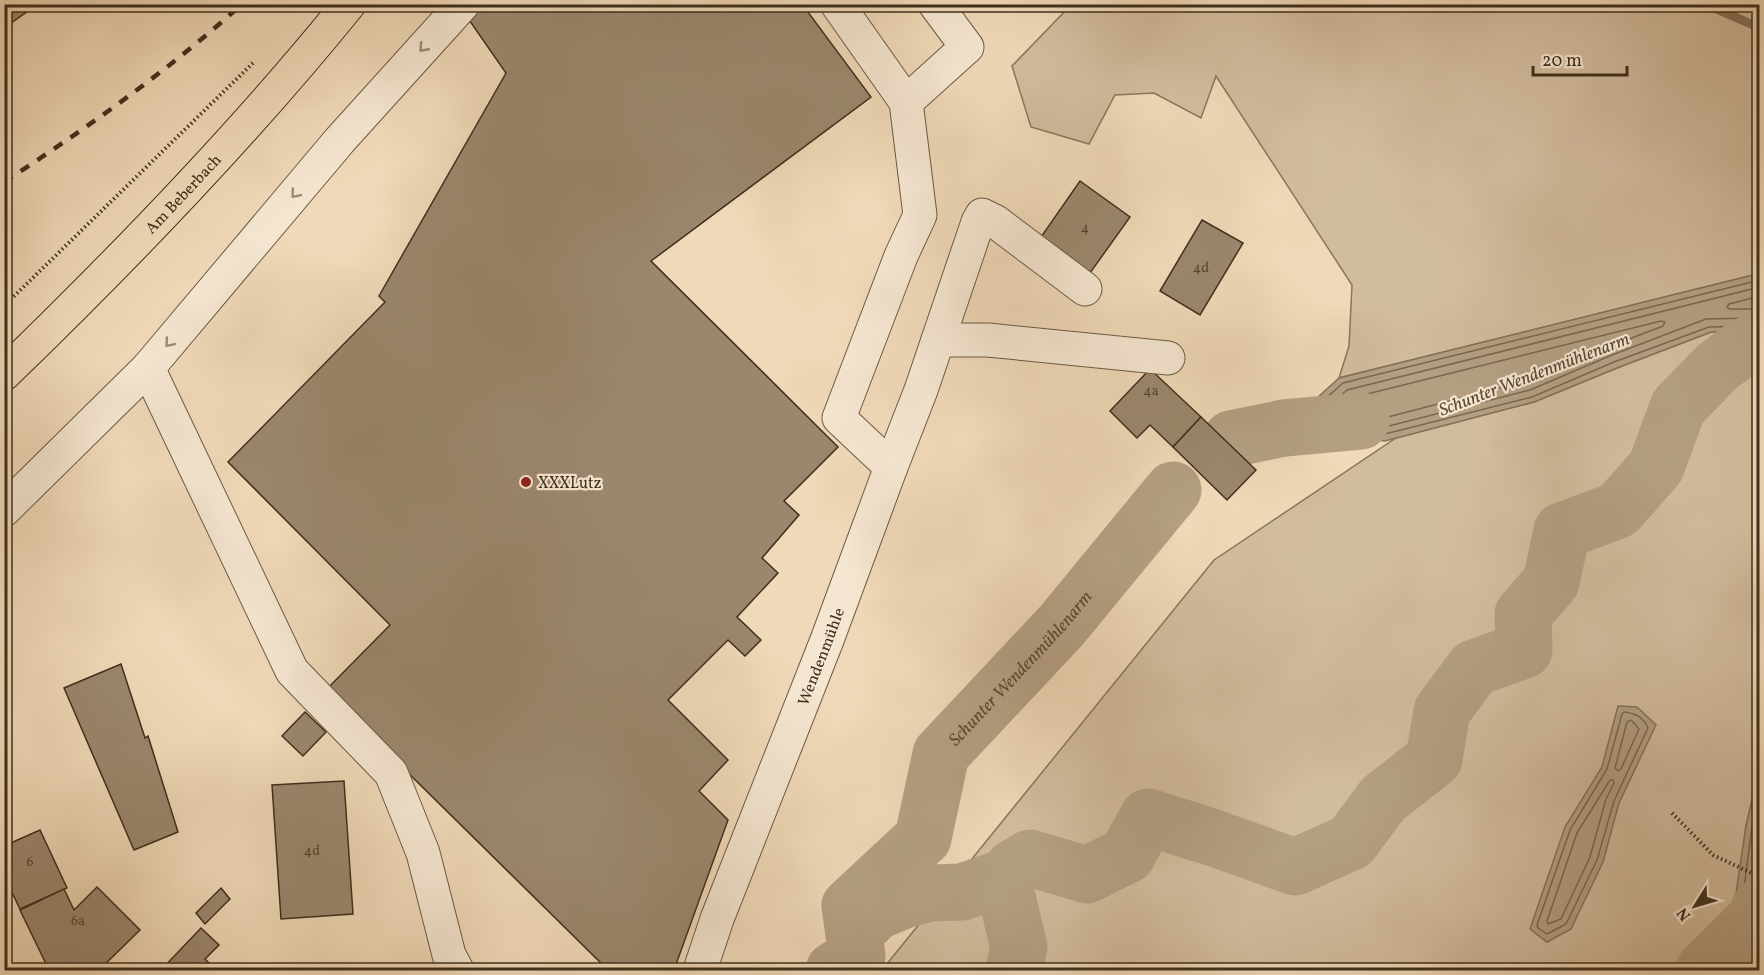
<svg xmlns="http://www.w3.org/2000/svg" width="1764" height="975" font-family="Vollkorn,serif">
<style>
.green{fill:#d2bc9e;stroke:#88765e;stroke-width:1.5}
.water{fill:#b49f83;stroke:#85725a;stroke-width:1.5}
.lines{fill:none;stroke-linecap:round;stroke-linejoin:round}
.shore{stroke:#7a6750;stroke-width:1.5}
.stream{stroke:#85725a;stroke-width:9}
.river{stroke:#b49f83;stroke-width:57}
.building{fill:#9b876e;stroke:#3f2f1d;stroke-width:1.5}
.minor-casing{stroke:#6b5a44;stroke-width:35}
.major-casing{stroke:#3f2f1d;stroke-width:35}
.path{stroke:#3f2f1d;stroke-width:4;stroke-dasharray:1.5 3;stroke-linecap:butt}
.minor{stroke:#f5e6d1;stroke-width:33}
.major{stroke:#f0d9b8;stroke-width:33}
.rail{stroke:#3f2f1d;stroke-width:4.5;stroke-dasharray:10 10;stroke-linecap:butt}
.oneway{stroke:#9a8a77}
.poi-dot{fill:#8f2418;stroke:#f5e6d1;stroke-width:2}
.labels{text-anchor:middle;stroke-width:4.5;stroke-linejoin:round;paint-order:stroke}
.number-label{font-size:14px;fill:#564531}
.street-label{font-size:16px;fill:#3f2f1d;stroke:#f5e6d1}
.poi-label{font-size:16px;fill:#3f2f1d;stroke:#f5e6d1;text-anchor:start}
.water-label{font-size:18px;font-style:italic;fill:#5c4b36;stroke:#f5e6d1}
</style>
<rect width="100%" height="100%" fill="#f0d9b8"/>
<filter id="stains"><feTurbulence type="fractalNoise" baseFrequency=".00333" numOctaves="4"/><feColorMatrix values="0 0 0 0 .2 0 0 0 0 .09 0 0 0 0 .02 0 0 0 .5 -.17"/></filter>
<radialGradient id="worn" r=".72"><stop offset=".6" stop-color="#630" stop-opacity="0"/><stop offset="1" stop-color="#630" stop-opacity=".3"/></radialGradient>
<g class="green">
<polygon points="1071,5 1759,5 1759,272 1757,274 1339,378 1349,346 1352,285 1216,76 1201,118 1154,93 1115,95 1089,144 1031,127 1012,66"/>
<polygon points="1711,332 1759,332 1760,769 1746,826 1732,943 1759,942 1759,946 1712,970 882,970 1214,560 1396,438 1534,402 1617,368"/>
</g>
<g class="water">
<polygon points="1757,274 1760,274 1759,332 1711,332 1617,368 1534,402 1385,441 1284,428 1339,378"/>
<polygon points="1618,706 1637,707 1656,725 1619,803 1603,862 1571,929 1547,942 1530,929 1565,827 1602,767"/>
<polygon points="1759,769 1759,942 1732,943 1735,900 1746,826"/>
</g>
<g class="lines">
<g class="shore">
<polyline points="1760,280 1343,383 1303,419 1302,422 1304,424 1385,434 1532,397 1614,362 1709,327 1760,326"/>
<polyline points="1760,287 1347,390 1320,414 1319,417 1321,419 1385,427 1530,390 1612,355 1706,319 1760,318"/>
<polyline points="1760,296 1729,304 1727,307 1729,309 1760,309"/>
<polygon points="1661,321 1665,322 1663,326 1608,347 1527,381 1384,418 1342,412 1339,410 1340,407 1351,398"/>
<path d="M1624,712C1635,713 1644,718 1648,728L1614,801L1597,860L1566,924L1547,934L1538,928L1537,925L1570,830L1607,769L1622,714Z"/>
<polygon points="1631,720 1639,729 1621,769 1618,771 1615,768 1627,722"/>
<polygon points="1610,780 1613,780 1614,783 1606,799 1590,857 1561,919 1548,924 1547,921 1577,833"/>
<polyline points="1760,795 1752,827 1738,933 1741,936 1760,936"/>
<polyline points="1760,826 1747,926 1749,928 1760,928"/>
</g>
<polyline class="stream" points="1705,4 1760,28"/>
<g class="river">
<polyline points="1231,439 1284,428 1361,421"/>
<polyline points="854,933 877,911 904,900 930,893 962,892 1009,876"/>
<path id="s1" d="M834,970L857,956L850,906L923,838L941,754L1062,625L1173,490"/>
<polyline points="1014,970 1019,947 1004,885 1013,868 1030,858 1087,875 1127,855 1148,817 1214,838 1295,867 1351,842 1383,799 1434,759 1442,711 1474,668 1524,650 1523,614 1551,582 1562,531 1618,510 1656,467 1678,407 1717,367 1745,346 1760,340"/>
<polyline points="1704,970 1757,917 1760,907"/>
</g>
</g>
<g class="building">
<polygon points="4,4 38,4 4,28"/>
<polygon points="483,4 802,4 871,97 651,261 838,447 784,501 799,515 762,558 778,573 737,617 761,640 745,656 728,640 668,700 728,760 699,791 728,820 674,970 608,970 325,691 390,625 228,462 385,302 379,296 506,73 467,17"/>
<polygon points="1080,181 1130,217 1090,273 1041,237"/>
<polygon points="1202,220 1243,243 1200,315 1160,291"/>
<polygon points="1150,369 1201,417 1173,447 1150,425 1137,438 1110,411"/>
<polygon points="1201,417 1256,470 1227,500 1173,447"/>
<polygon points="121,664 145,738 148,736 178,832 134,850 64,688"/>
<polygon points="305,712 326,732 303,756 282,736"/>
<polygon points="344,781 353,914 281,919 272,785"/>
<polygon points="40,830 67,888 20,909 4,876 4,846"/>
<polygon points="97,887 140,930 99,970 49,970 20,910 64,889 74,910"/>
<polygon points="221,888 230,899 205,924 196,913"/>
<polygon points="201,928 219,945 205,959 216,970 161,970"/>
</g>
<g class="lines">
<defs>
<g id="minor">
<polyline points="837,4 906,102 920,215 901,256 839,418 891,467"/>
<polyline points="906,102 967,47 935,4"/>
<polyline points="938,340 988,340 1168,358"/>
<polyline points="148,368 340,140 463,4"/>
<polyline points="4,510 148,368 292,671 391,773 423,853 449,955 457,970"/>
<path id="s2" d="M700,970L717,919L827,640L891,467L921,390L978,222L982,215L996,222L1085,289"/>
</g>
<g id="major">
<path id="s3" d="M4,374C125,257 243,135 349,4"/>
</g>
</defs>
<use href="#minor" class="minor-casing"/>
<use href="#major" class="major-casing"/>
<g class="path">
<polyline points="4,306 253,63"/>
<polyline points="1672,813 1713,855 1760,877"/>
</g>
<use href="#minor" class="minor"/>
<use href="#major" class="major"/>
<path class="rail" d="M4,182C87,128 169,70 242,4"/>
</g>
<defs><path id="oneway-chevron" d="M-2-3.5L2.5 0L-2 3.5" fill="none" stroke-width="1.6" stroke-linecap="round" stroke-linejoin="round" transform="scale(1.5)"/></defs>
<g class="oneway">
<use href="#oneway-chevron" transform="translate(423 48) rotate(132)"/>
<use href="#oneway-chevron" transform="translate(295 194) rotate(130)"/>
<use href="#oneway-chevron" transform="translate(169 343) rotate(130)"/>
</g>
<circle class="poi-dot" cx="526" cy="482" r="6"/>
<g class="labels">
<g class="number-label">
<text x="1085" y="232">4</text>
<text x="1201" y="272">4d</text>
<text x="1151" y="395">4a</text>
<text x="312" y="855">4d</text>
<text x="30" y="866">6</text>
<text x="78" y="925">6a</text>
</g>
<g class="street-label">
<text dy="6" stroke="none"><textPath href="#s3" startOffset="254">Am Beberbach</textPath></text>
<text dy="6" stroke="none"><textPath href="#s2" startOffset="336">Wendenmühle</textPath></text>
</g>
<g class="poi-label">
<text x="538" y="488">XXXLutz</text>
</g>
<g class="water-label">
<text transform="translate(1534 374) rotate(-21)" y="6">Schunter Wendenmühlenarm</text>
<text dy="6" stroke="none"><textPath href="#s1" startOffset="380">Schunter Wendenmühlenarm</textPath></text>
</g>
</g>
<rect width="1764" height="975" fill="none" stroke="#f0d9b8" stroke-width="24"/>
<rect x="6" y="6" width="1752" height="963" fill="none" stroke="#3f2f1d" stroke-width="3"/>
<rect x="12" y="12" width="1740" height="951" fill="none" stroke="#3f2f1d" stroke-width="1.5"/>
<g transform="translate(1695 906) rotate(233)" stroke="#f5e6d1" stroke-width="4.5" paint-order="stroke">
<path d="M0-4.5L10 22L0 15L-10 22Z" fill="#3f2f1d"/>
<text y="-9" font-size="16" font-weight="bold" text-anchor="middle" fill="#3f2f1d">N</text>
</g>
<path d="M1533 66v9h94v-9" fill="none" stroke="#3f2f1d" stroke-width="3"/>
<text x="1542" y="66" font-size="18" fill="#3f2f1d" stroke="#f5e6d1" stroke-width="4.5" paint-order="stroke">20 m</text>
<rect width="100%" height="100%" filter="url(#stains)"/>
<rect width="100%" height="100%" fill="url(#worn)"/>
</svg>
